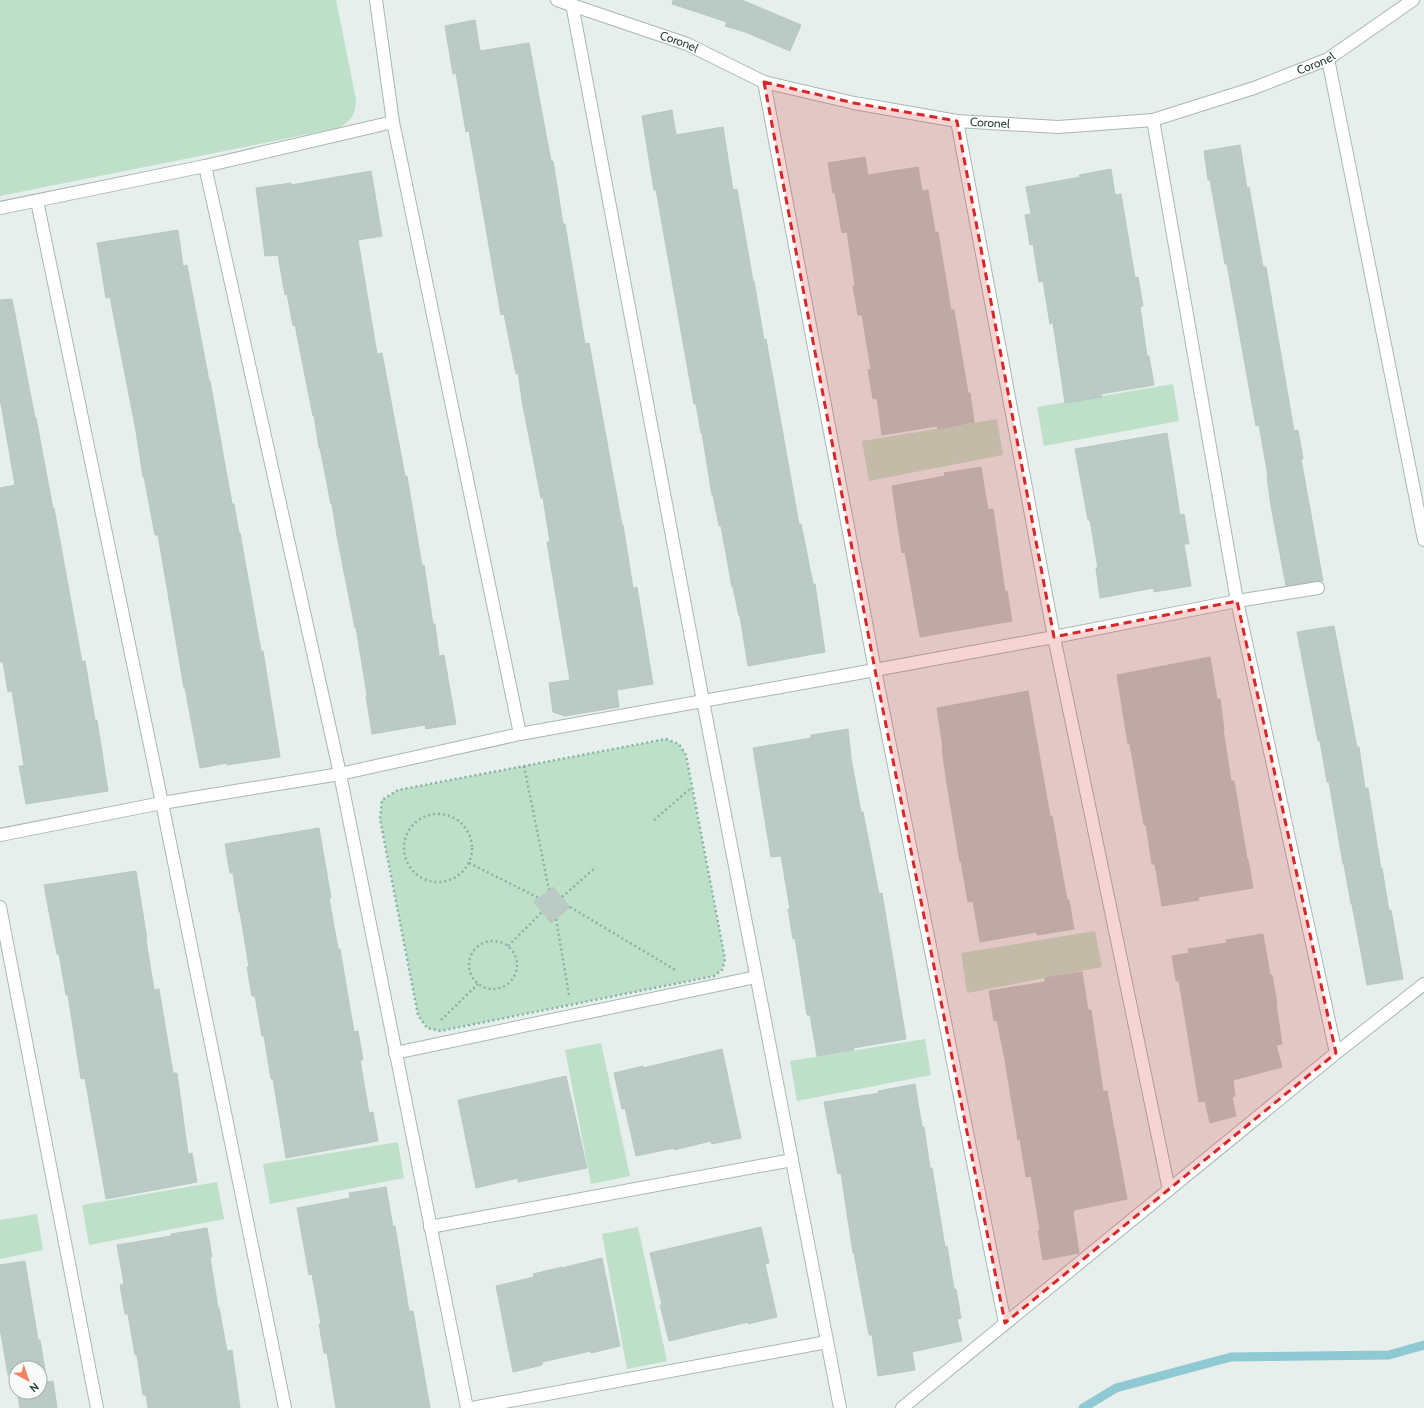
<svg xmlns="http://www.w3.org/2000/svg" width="1424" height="1408" font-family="Cabin,sans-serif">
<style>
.green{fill:#bfe0c8}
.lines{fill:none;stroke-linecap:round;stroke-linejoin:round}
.stream{stroke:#8ec9d4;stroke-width:9}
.building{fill:#bbcac4;stroke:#b8c9c2}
.minor-casing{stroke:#a8b8b2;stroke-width:14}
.path{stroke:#86b3a5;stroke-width:2.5;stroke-dasharray:2 3;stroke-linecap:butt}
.minor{stroke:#fff;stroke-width:12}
.marked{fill:#d62828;fill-opacity:0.2;stroke:#d62828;stroke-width:3;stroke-dasharray:8 5;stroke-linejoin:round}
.labels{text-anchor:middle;stroke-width:3;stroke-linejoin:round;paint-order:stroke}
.street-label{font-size:12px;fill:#24423a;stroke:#f7fbf9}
</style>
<rect width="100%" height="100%" fill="#e6efeb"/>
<g class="green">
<path d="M0,0H336L356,100C355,116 352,119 339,128L0,196Z"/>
<polygon points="1173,384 1179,421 1044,446 1037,407"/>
<polygon points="997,419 1003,455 869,481 862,441"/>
<polygon points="666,739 679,744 686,755 725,959 722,970 714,976 440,1031 427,1028 418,1015 380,819 382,800 398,790"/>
<polygon points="1095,931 1102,967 967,993 961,953"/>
<polygon points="925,1039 931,1075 797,1101 790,1061"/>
<polygon points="601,1043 630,1176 591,1184 565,1050"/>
<polygon points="398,1142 404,1178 270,1204 263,1164"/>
<polygon points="217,1182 224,1219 89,1245 82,1205"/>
<polygon points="37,1214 43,1250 0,1259 0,1220"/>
<polygon points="638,1227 667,1361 627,1369 602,1234"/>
</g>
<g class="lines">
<polyline class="stream" points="1083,1408 1116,1388 1231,1357 1389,1355 1424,1345"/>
</g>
<g class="building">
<polygon points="673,0 742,0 801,25 790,51 745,32 725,26 727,22 672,4"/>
<polygon points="475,20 480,51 529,43 551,161 553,161 563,224 565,224 585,344 589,343 622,525 623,525 633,588 637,587 653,684 617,690 619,707 565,716 553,712 549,683 570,680 547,542 550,542 543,498 541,498 523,406 518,373 516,374 504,314 501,315 469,131 466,132 456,73 453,74 445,26"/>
<polygon points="672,110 676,135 723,127 733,190 737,189 753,281 754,281 764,340 766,339 799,524 801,524 813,584 815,584 825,652 748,666 740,616 739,616 733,587 732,587 721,526 719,526 713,495 712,495 702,433 701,433 696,404 694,404 656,190 654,190 642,116"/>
<polygon points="1240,145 1247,188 1249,187 1263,267 1266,267 1294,431 1298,430 1303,459 1301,459 1323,581 1317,581 1286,586 1271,506 1267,477 1268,476 1259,425 1256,426 1227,264 1225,264 1210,180 1208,180 1204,151"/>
<polygon points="865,157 868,175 918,167 922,191 928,190 935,232 938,232 951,310 954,310 968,393 970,393 974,422 938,429 937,426 882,435 877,398 873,399 868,370 871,369 862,315 858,315 853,286 855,285 847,232 842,233 835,193 833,193 828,163"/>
<polygon points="1111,169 1115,195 1121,194 1135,278 1138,277 1143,306 1140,307 1147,356 1149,356 1154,385 1101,394 1102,397 1065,403 1053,323 1050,324 1043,281 1039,282 1033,244 1030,245 1025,215 1031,214 1026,187 1080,177 1079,175"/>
<polygon points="371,171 382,236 358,240 377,354 382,353 405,476 407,476 422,566 424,565 433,624 435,624 439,656 444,655 456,724 426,729 425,725 372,734 366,696 367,695 356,627 355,628 337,536 332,504 331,504 320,448 319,448 314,415 313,416 295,325 293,326 287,294 285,295 278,255 265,256 256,188 291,183 291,185"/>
<polygon points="178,230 183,266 187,265 209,381 210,381 232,504 234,504 239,533 240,533 261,651 263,651 280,757 227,765 227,763 200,768 185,688 184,688 158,535 155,535 144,477 143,477 136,431 110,297 106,298 97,243"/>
<polygon points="12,299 35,418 36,418 53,509 54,508 82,662 85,661 95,720 97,720 108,791 26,804 19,766 24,766 12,691 8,692 3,662 0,662 0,488 15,485 0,398 0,300"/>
<polygon points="1167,433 1180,515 1184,514 1189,544 1184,544 1191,586 1154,592 1154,588 1100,598 1096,568 1098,568 1090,520 1088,520 1075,449"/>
<polygon points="981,467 988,510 993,509 1005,592 1007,591 1012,621 920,637 905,552 902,553 892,486 945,476 944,473"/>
<polygon points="1334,626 1357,747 1359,747 1365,788 1368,788 1381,869 1382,868 1389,911 1391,910 1403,979 1367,985 1352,904 1351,904 1344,864 1343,864 1329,782 1327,782 1320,741 1318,741 1297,632"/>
<polygon points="1210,657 1217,699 1220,699 1224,729 1223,729 1231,781 1234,781 1247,859 1248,859 1253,888 1198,897 1199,900 1162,906 1155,864 1152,864 1146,825 1144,825 1130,744 1128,744 1117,675"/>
<polygon points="1028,691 1050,816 1052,816 1067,900 1069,900 1074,929 1037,935 1037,932 980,942 973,901 968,902 961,861 960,862 948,790 942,749 943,748 937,708"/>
<polygon points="848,729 851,758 861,812 863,812 879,894 882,893 906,1039 853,1048 854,1050 817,1056 810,1015 807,1015 795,938 793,939 788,909 790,909 781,856 771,857 753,748 811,738 811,735"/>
<polygon points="319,828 331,898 329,898 338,949 340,949 354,1032 358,1031 363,1060 360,1060 369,1113 373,1112 378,1141 286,1158 273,1079 271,1079 264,1036 262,1036 255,996 252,996 247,967 249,967 240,912 239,912 233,873 230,873 225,844"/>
<polygon points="136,871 147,939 146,940 154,990 159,989 173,1073 177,1073 188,1154 192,1153 197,1182 106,1199 85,1078 81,1079 68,995 66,995 59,954 57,954 44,885"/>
<polygon points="553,887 570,907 551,923 534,902"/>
<polygon points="1263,934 1270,975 1272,975 1277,1004 1276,1004 1282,1044 1276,1045 1282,1067 1233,1080 1235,1096 1232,1097 1236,1116 1210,1123 1205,1101 1199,1102 1179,981 1176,981 1172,956 1189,953 1188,949 1227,943 1226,940"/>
<polygon points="1082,972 1088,1010 1091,1010 1103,1091 1107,1091 1127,1199 1074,1210 1074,1212 1073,1213 1079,1253 1043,1260 1038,1231 1040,1230 1031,1176 1026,1177 1020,1139 1018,1140 1005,1060 997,1020 994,1021 989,991 1045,982 1045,978"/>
<polygon points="722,1049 741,1138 712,1144 711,1141 674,1150 674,1148 636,1156 625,1108 622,1109 614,1073 643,1066 643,1068"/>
<polygon points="566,1076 587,1168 518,1182 518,1178 476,1188 458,1100"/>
<polygon points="915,1084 922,1127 924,1127 930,1168 932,1168 945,1247 947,1246 954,1289 956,1289 961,1318 957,1319 962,1341 912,1352 915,1370 878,1376 872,1335 869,1335 854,1253 853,1253 841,1173 838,1174 824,1102 879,1093 878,1091"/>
<polygon points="386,1187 393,1227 395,1226 409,1311 413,1311 430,1408 336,1408 327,1353 324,1353 319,1324 321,1324 312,1274 309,1275 297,1208 350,1198 349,1193"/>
<polygon points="761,1227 769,1263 765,1264 777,1317 748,1324 748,1322 669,1341 660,1305 662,1305 650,1253"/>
<polygon points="207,1228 212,1257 210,1257 218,1308 219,1308 227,1351 232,1350 240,1408 148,1408 146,1395 143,1395 137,1355 135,1355 128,1314 125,1314 120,1285 124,1284 117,1245 171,1236 171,1234"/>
<polygon points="602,1258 620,1346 591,1353 591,1351 542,1362 542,1365 513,1372 496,1286 534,1277 533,1274 562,1267 562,1268"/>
<polygon points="25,1261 38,1340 40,1340 47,1382 53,1381 57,1408 20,1408 17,1392 40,1392 40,1368 16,1368 16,1388 14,1374 8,1375 0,1328 0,1265"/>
</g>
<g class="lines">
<defs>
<g id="minor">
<polyline points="376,0 393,122 520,734"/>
<path id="s1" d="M557,0L687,44L764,82L854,103L957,121L1058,127L1153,120L1254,88L1328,59L1413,0"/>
<polyline points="572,4 703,701 840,1408"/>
<polyline points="1328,59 1424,540"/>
<polyline points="764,82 875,670 1005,1323"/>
<polyline points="1153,120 1237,601 1336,1053"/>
<polyline points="957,121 1054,637 1169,1190"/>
<polyline points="205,166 340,774 467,1408"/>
<polyline points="37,201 162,803 285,1408"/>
<polyline points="0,208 205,166 393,122"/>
<polyline points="0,835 162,803 340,774 520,734 875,670 1054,637 1237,601 1318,588"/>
<polyline points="0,907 97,1408"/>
<polyline points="395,1053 756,977"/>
<polyline points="430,1227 792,1160"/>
<polyline points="472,1408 827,1342"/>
<polyline points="902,1408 1336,1053 1424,984"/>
</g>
</defs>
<use href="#minor" class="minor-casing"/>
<g class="path">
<polygon points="666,739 679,744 686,755 725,959 722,970 714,976 440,1031 427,1028 418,1015 380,819 382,800 398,790"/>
<polyline points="524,766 549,890"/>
<circle cx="438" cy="848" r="34"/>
<polyline points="654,820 691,788"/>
<polyline points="469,863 539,898"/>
<polyline points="562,897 596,867"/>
<polyline points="570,907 677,971"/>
<polyline points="556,919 569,995"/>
<circle cx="493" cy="965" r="24"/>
<polyline points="508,946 542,912"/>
<polyline points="441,1020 478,984"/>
</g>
<use href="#minor" class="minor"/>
</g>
<path class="marked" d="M764,82L854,103L957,121L1054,637L1237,601L1336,1053L1005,1323L875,670Z"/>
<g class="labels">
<g class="street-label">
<text dy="4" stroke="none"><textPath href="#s1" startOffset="129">Coronel</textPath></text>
<text dy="4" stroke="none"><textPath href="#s1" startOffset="789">Coronel</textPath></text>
<text dy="4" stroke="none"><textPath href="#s1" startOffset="453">Coronel</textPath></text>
</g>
</g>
<g transform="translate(28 1380) rotate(140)"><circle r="19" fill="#f7fbf9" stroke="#a3b1ad"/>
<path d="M0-3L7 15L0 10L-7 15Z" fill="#f4845f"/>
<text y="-6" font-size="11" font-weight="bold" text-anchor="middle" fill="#24423a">N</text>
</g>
</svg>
